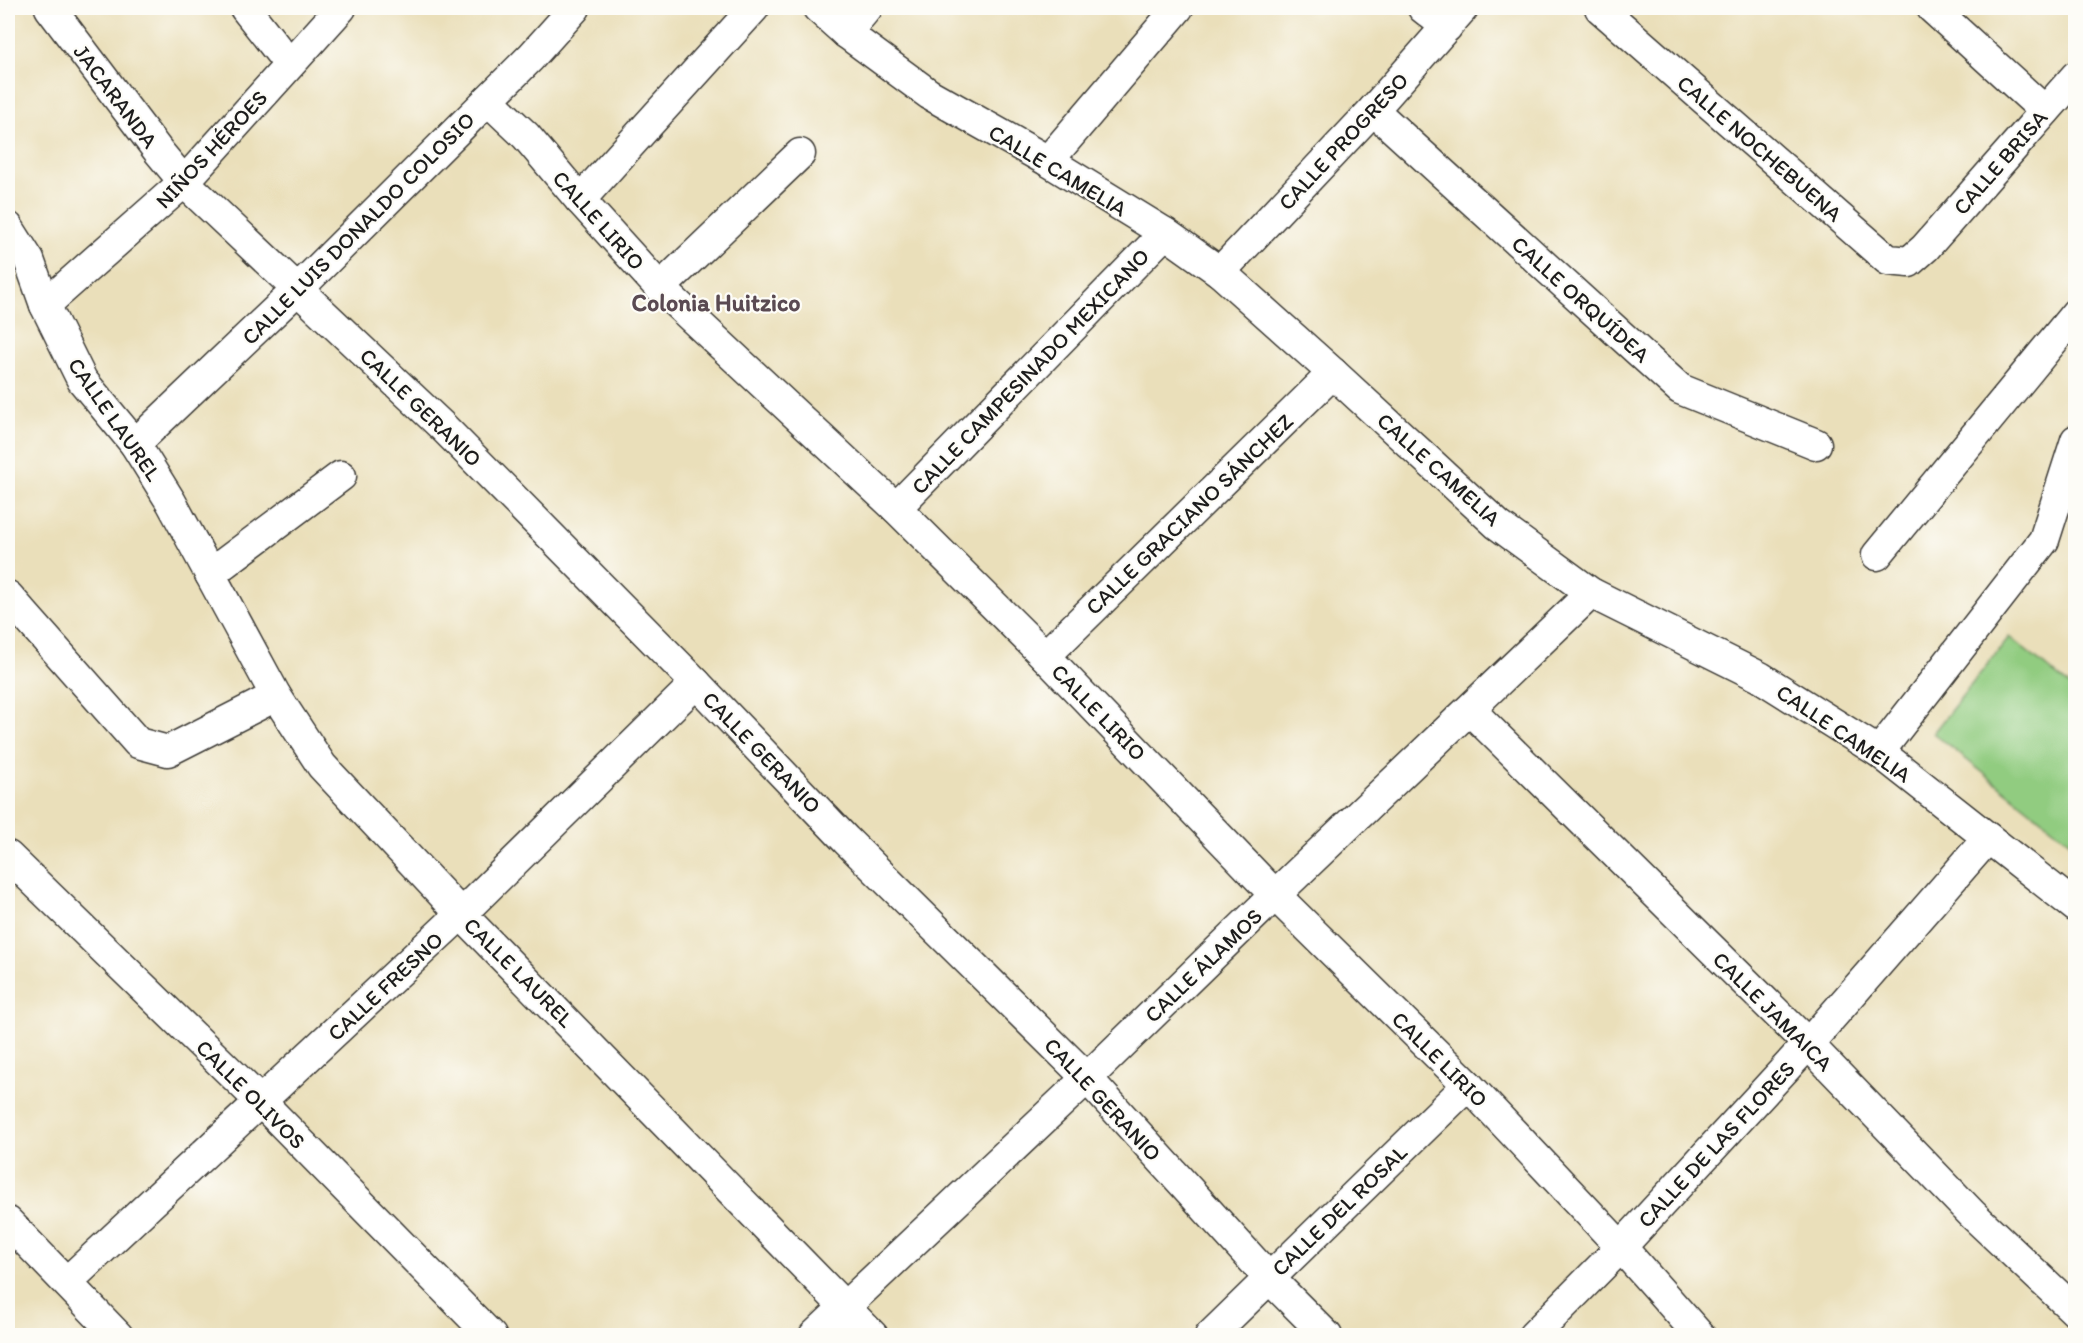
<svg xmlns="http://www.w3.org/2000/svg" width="2083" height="1343" font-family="Itim,sans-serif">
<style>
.green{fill:#91cc80;stroke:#56744e;stroke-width:1.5}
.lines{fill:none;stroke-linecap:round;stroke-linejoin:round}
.minor-casing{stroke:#3b3934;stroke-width:33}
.minor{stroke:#fff;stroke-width:30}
.labels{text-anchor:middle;stroke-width:4.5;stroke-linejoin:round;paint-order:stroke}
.street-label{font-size:22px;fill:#1c1c1c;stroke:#fdfcf7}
.neighbourhood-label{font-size:24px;font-weight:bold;fill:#5a4a52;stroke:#fdfcf7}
</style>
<rect width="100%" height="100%" fill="#fdfcf7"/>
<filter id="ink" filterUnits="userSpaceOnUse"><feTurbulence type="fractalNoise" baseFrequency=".0167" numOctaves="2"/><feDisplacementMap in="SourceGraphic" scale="12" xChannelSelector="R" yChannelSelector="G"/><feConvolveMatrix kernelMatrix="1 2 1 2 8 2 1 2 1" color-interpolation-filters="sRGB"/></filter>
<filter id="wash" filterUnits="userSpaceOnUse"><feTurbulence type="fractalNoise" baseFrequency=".008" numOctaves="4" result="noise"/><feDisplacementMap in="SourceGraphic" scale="24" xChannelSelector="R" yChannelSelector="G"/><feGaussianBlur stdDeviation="1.35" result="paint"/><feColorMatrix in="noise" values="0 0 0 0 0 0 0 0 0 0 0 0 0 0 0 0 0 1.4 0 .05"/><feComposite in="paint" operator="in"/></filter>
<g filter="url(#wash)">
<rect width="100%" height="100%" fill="#eadfba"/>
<polygon class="green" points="2009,637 2075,690 2075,846 1933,733"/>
</g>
<g filter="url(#ink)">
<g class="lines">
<defs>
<g id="minor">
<polyline points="50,8 159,152 184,182 442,426 696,683 846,840 1087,1078 1269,1278 1327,1336"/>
<polyline points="245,8 289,64"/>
<polyline points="818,8 846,33 929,94 1048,161 1165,233 1220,272 1333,373 1498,525 1591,593 1760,677 1879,752 2076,907"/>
<polyline points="1423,8 1447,27"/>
<polyline points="1600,8 1888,260 1909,262 1925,248 2076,76"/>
<polyline points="1932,8 2045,111"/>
<polyline points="846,33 867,8"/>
<polyline points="488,100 526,136 580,200 660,288 896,508 1045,656 1275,895 1468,1085 1621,1247 1700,1336"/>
<polyline points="1373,110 1680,389 1816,444"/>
<polyline points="1048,161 1178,8"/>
<polyline points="580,200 754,8"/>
<polyline points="8,227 29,260 45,305 82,380 135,444 171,502 276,696 322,766 461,914 873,1336"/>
<polyline points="1220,272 1373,110 1463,8"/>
<polyline points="660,288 800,154"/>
<polyline points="45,305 184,182 341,8"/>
<polyline points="135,444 298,289 531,57 575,8"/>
<polyline points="896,508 1165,233"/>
<polyline points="1877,555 2076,313"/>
<polyline points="210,574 341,476"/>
<polyline points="8,596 138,743 168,751 276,696"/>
<polyline points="1045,656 1333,373"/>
<polyline points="1470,710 1808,1044 1972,1214 2076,1312"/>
<polyline points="1879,752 2044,540 2076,440"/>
<polyline points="8,856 261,1102 491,1336"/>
<polyline points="8,1222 118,1336"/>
<polyline points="67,1282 461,914 696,683"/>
<polyline points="814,1336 1087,1078 1275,895 1591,593"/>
<polyline points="1210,1336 1468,1085"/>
<polyline points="1533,1336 1621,1247 1808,1044 1988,838"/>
</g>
</defs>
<use href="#minor" class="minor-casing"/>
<use href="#minor" class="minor"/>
</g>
</g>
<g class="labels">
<g class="street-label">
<text transform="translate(116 96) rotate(53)" y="8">JACARANDA</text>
<text transform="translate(1343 141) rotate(-47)" y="8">CALLE PROGRESO</text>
<text transform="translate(1760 148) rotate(41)" y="8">CALLE NOCHEBUENA</text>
<text transform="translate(211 149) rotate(-47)" y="8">NIÑOS HÉROES</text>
<text transform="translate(2000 162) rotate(-49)" y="8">CALLE BRISA</text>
<text transform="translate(1058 170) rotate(31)" y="8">CALLE CAMELIA</text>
<text transform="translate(599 220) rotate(48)" y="8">CALLE LIRIO</text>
<text transform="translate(358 228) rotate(-45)" y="8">CALLE LUIS DONALDO COLOSIO</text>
<text transform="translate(1581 299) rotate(42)" y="8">CALLE ORQUÍDEA</text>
<text transform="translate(1030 371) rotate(-46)" y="8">CALLE CAMPESINADO MEXICANO</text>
<text transform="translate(421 407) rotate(44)" y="8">CALLE GERANIO</text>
<text transform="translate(115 419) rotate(55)" y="8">CALLE LAUREL</text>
<text transform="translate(1439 469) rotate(42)" y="8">CALLE CAMELIA</text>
<text transform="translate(1189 514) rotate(-44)" y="8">CALLE GRACIANO SÁNCHEZ</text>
<text transform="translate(1099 712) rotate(46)" y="8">CALLE LIRIO</text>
<text transform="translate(1844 733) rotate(34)" y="8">CALLE CAMELIA</text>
<text transform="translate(762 752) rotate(46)" y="8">CALLE GERANIO</text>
<text transform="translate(1203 965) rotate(-44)" y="8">CALLE ÁLAMOS</text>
<text transform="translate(519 972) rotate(45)" y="8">CALLE LAUREL</text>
<text transform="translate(385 986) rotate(-43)" y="8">CALLE FRESNO</text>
<text transform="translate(1773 1011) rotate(45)" y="8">CALLE JAMAICA</text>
<text transform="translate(1440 1059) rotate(45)" y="8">CALLE LIRIO</text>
<text transform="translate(251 1094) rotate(45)" y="8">CALLE OLIVOS</text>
<text transform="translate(1103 1099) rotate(47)" y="8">CALLE GERANIO</text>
<text transform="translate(1716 1144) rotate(-47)" y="8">CALLE DE LAS FLORES</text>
<text transform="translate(1339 1210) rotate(-44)" y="8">CALLE DEL ROSAL</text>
</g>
<g class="neighbourhood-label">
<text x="716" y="311">Colonia Huitzico</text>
</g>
</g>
<rect width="2083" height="1343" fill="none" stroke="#fdfcf7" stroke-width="30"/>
</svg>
